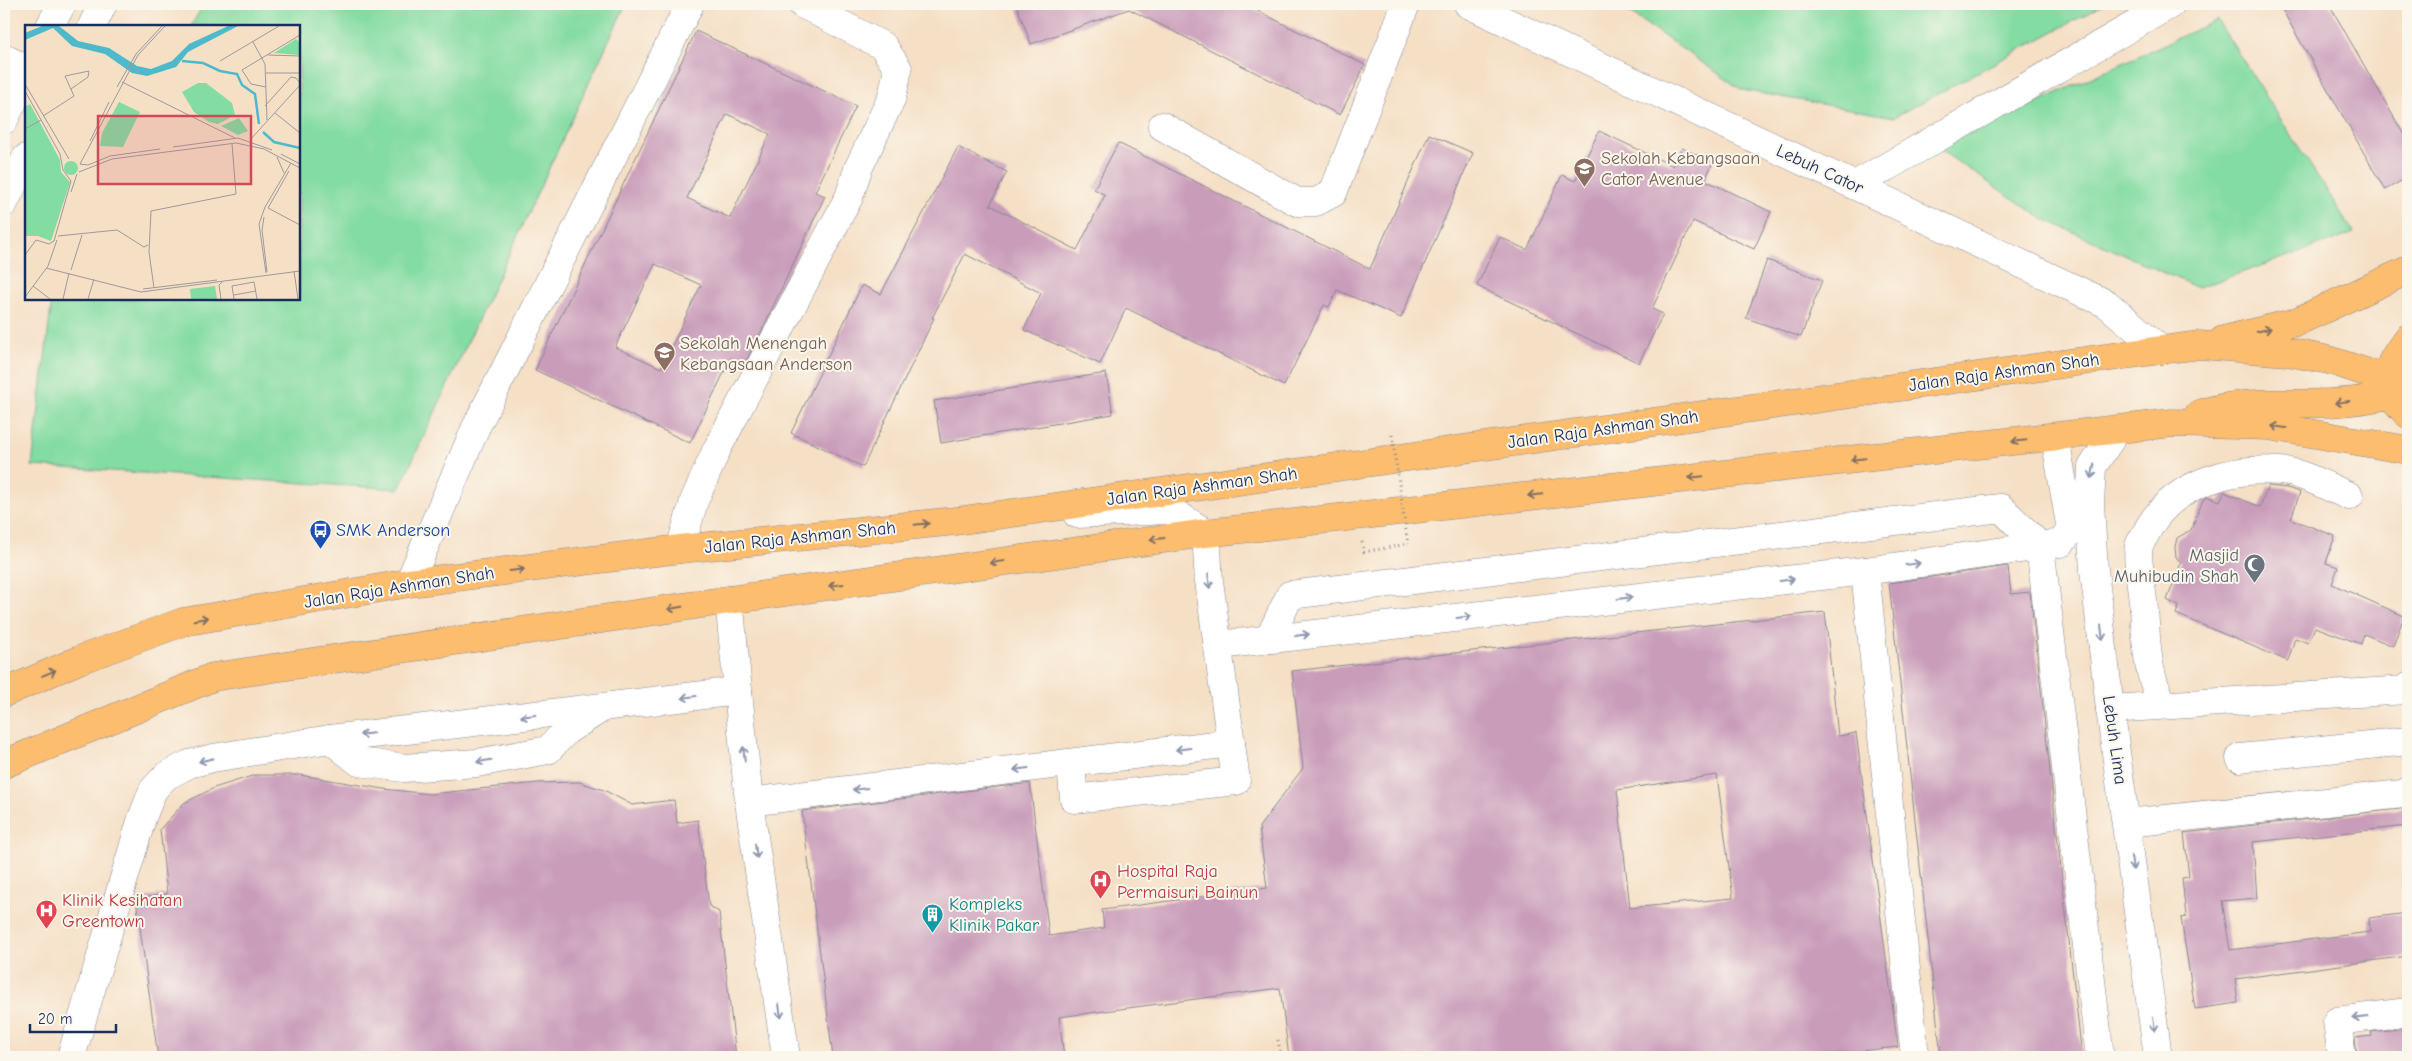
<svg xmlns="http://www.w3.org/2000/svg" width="2412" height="1061" font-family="'Comic Neue',sans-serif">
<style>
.green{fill:#83dca1;stroke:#4f8680}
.building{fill:#c99cba;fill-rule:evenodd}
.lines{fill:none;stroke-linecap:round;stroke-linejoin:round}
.minor-casing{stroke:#888792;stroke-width:29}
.major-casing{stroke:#888792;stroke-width:29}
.path{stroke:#888792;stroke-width:3;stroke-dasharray:1 4;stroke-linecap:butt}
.minor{stroke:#fff;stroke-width:28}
.major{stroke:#fcbd6e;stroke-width:28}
.path-bridge{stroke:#888792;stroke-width:3;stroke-dasharray:1 4;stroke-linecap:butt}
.oneway{stroke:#806f65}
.oneway2{stroke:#8d97ae}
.labels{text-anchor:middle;stroke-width:4;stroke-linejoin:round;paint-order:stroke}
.education-label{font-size:18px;fill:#785e54;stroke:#fbf7ec;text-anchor:start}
.street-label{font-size:18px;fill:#1b2f5e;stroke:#fbf7ec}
.transit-label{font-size:18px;fill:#164399;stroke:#fbf7ec;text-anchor:start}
.worship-label{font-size:18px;fill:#5b616d;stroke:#fbf7ec;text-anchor:end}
.health-label{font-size:18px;fill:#be3a42;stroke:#fbf7ec;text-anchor:start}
.culture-label{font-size:18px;fill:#0d838f;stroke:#fbf7ec;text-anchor:start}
.inset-river{fill:none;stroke:#4eb9cb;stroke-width:2.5}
.inset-road{fill:none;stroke:#9e999c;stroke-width:1}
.view{fill:#d1495b;fill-opacity:0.15;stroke:#d1495b;stroke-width:2.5}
.inset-edge{fill:none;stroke:#1b2f5e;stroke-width:2.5}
</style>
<rect width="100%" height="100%" fill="#fbf7ec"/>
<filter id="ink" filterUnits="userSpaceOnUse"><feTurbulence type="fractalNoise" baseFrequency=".02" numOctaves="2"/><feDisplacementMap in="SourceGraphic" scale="10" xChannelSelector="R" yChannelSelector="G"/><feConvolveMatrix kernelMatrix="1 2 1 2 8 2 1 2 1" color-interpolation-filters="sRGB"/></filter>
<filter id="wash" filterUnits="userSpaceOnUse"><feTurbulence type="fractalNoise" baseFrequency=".0096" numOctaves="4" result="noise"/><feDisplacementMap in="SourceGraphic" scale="20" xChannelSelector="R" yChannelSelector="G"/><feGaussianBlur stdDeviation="1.12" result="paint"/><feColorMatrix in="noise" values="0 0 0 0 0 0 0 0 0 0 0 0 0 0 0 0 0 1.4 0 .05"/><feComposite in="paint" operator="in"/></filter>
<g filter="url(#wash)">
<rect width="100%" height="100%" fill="#f5dfc5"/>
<g class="green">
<polygon points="204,4 626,4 399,489 32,466 52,299 299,299 299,26 191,26"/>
<polygon points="1617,4 2105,4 1894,117 1742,90"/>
<polygon points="2217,20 2354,233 2198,288 2042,218 1937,148"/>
</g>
<g id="blocks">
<g class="building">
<polygon points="1016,4 1244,4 1365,65 1340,115 1129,9 1031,44"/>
<polygon points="2279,4 2329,4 2408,142 2408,177 2385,190"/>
<path d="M696,31L856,106L815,192L825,196L762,330L744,365L731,358L690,443L535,370ZM727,114L770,134L730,218L687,198ZM655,264L701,285L661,368L615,347Z"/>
<polygon points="1599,131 1673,166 1682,148 1713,162 1705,180 1771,212 1754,249 1693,221 1652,309 1663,314 1639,363 1477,286 1500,237 1527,250 1562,175 1575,181"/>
<polygon points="1429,134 1473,153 1401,318 1337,290 1329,307 1324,305 1284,386 1126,308 1100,364 1024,330 1041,293 965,254 932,318 934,318 863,467 791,433 862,285 881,294 958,147 1007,172 990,205 1077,250 1105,195 1094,189 1118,143 1370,269"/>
<polygon points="1767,260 1822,280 1801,337 1746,318"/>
<polygon points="1106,373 1113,414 941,443 934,401"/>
<polygon points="2268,486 2287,488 2300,492 2291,519 2335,536 2326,563 2338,567 2332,584 2404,616 2393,646 2364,634 2361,644 2315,627 2308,643 2295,638 2288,661 2176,614 2179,606 2167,600 2181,563 2176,557 2175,547 2177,538 2191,530 2203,500 2208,497 2220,501 2224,492 2260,507"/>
<polygon points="2008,566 2011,594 2030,592 2082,1057 1941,1057 1889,583"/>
<path d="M1825,612L1838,736L1856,733L1898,1047L1802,1057H1289L1280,988L1059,1017L1064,1057H833L802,811L1030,783L1049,936L1104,928L1102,910L1267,888L1259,827L1303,768L1292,671ZM1717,775L1733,898L1630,908L1617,790Z"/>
<polygon points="255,775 300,775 384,789 430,794 538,783 579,782 604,790 632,805 674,800 677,823 698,820 709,906 719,912 736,1057 158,1057 136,899 167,894 160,829 184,803 214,788"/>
<polygon points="2408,808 2408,826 2253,842 2257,898 2222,901 2230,950 2370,932 2369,918 2408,913 2408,956 2235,979 2238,1003 2195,1009 2181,918 2186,917 2182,878 2189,877 2184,833"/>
<polygon points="2408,1028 2408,1057 2357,1057 2355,1038 2372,1036 2371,1032"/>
</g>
</g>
</g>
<g filter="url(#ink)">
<use href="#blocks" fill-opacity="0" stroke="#888792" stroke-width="1"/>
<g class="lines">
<defs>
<g id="minor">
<polyline points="1468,4 2107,304 2161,350"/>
<polyline points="50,26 62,4"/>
<polyline points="92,26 103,4"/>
<polyline points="4,58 26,69"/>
<polyline points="4,120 26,75"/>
<polyline points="1162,126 1297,202 1316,202 1333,193 1406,4"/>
<polyline points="1855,185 2171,4"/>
<polyline points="4,203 26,158"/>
<polyline points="2117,430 2092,467 2090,504 2094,570 2110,709 2158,1057"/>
<polyline points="680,549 694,501 717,449 849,197 858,169 892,97 898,69 883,46 802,4"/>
<polyline points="1865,571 1915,1057"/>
<polyline points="409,583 476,427 690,4"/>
<polyline points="729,600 749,802 786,1057"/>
<polyline points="1269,639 1290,595 2001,508 2040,546 2100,1057"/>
<polyline points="1219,645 1865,571 2061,543 2071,530 2055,437"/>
<path d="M2164,705C2146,674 2147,646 2144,610C2143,596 2136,558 2139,546C2140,542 2144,537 2146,533C2172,481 2236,465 2289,472C2307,475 2332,489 2349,496"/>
<polyline points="2110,709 2406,690 2408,687"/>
<polyline points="330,739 359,762 404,768 477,763 548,750 566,731 599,710"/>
<polyline points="2240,758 2408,741"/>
<polyline points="1071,763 1074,799 1236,781 1209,581 1206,533 1170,510 1077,514"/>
<polyline points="749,802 1231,743"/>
<polyline points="2127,823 2403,794 2408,791"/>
<polyline points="71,1057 142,818 153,790 166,776 189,764 213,758 330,739 738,691"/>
<polyline points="2342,1057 2337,1021 2408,1012"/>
</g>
<g id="major">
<path d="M2408,338C2384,368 2378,387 2408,414"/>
<polyline points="2223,340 2296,322 2408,270"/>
<path d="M2199,414C2240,399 2286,405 2329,403C2355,402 2383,397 2408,391"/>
<polyline points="4,693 79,660 183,622 409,583 680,549 956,521 2161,350 2200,345 2288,352 2329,360 2408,386"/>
<polyline points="4,764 213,677 729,600 1206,533 2172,423 2269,426 2408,450"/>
</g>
</defs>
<use href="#minor" class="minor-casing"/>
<use href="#major" class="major-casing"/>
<g class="path">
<polyline points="1362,542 1364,552 1408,544"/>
<polyline points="1278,1040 1281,1057"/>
</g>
<use href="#minor" class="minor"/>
<use href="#major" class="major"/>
<polyline class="path-bridge" points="1392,435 1408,544"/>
</g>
<defs><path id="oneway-shaft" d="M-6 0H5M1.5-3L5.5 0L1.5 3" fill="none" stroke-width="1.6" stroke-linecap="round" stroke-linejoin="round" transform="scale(1.25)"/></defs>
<g class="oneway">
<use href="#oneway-shaft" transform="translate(2264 330) rotate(-13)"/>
<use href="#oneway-shaft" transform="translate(2342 402) rotate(172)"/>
<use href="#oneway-shaft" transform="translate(2279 427) rotate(-172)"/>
<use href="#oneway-shaft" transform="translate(2019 441) rotate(174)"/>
<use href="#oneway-shaft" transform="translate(1858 459) rotate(174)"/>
<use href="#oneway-shaft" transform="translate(1696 477) rotate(174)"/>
<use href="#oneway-shaft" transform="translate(1535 495) rotate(174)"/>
<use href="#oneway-shaft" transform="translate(922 524) rotate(-6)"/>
<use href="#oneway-shaft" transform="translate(1157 539) rotate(172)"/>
<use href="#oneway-shaft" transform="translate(997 562) rotate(172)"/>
<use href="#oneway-shaft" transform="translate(517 570) rotate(-7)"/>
<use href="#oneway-shaft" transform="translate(836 585) rotate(172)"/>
<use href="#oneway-shaft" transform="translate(675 608) rotate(171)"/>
<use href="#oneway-shaft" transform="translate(201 619) rotate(-10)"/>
<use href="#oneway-shaft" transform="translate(49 673) rotate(-23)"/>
</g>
<g class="oneway2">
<use href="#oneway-shaft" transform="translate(2093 471) rotate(101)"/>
<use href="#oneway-shaft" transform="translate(1913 564) rotate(-8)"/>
<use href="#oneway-shaft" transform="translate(1787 580) rotate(-7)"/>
<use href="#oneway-shaft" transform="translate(1209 581) rotate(84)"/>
<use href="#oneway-shaft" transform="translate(1625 598) rotate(-7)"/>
<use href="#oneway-shaft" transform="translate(1464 617) rotate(-7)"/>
<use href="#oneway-shaft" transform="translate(2102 633) rotate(83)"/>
<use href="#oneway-shaft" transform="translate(1302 635) rotate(-7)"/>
<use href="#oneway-shaft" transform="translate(689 697) rotate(173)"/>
<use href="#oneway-shaft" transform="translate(528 716) rotate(173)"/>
<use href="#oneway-shaft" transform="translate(367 734) rotate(173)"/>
<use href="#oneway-shaft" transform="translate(1183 749) rotate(173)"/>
<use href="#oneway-shaft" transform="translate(744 754) rotate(-96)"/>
<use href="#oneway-shaft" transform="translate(206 760) rotate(167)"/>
<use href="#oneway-shaft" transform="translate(484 761) rotate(170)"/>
<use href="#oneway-shaft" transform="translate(1021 769) rotate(173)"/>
<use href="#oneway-shaft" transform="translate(860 789) rotate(173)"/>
<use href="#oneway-shaft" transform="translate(756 851) rotate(82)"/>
<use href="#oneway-shaft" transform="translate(2132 863) rotate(82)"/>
<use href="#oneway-shaft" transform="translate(780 1011) rotate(82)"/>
<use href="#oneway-shaft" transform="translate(2360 1018) rotate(173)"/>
<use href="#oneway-shaft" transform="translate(2154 1024) rotate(82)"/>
</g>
</g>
<defs>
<symbol id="school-pin" viewBox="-11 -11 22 30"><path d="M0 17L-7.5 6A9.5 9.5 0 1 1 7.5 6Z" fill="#8d6e63" stroke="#fbf7ec"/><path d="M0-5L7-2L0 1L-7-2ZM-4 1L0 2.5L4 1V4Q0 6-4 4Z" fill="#fff"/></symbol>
<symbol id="bus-pin" viewBox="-11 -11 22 30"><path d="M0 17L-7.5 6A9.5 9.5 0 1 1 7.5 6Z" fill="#1a4fb4" stroke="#fbf7ec"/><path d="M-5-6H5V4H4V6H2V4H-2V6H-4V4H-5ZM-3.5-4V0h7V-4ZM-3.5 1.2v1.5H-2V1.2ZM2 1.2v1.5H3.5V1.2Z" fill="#fff"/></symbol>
<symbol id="mosque-pin" viewBox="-11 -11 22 30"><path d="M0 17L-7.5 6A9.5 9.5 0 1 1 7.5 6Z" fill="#6b7280" stroke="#fbf7ec"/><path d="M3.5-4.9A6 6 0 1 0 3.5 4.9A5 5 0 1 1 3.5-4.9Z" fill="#fff"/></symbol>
<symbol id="hospital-pin" viewBox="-11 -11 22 30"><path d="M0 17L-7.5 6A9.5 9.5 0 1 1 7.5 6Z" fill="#e0444e" stroke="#fbf7ec"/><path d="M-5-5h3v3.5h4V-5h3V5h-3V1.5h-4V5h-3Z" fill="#fff"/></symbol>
<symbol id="building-pin" viewBox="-11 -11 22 30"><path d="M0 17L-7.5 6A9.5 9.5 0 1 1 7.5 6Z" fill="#0f9aa8" stroke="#fbf7ec"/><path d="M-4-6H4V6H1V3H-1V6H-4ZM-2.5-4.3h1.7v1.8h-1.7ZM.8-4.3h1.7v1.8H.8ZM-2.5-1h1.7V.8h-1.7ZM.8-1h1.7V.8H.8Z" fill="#fff"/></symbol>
</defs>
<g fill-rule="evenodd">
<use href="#school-pin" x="1572" y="156" width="25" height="34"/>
<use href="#school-pin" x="652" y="340" width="25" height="34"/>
<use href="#bus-pin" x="308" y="518" width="25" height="34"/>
<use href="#mosque-pin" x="2242" y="552" width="25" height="34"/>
<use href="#hospital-pin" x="1088" y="868" width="25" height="34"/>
<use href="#hospital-pin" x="34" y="898" width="25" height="34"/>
<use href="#building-pin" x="920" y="902" width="25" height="34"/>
</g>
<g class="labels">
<g class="education-label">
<text x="1601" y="164">Sekolah Kebangsaan<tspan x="1601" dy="21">Cator Avenue</tspan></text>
<text x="680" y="349">Sekolah Menengah<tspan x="680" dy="21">Kebangsaan Anderson</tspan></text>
</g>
<g class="street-label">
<text transform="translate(1820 169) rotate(25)" y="6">Lebuh Cator</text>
<text transform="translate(2004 372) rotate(-8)" y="6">Jalan Raja Ashman Shah</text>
<text transform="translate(1603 429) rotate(-8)" y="6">Jalan Raja Ashman Shah</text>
<text transform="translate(1202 486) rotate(-8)" y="6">Jalan Raja Ashman Shah</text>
<text transform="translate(800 537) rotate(-6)" y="6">Jalan Raja Ashman Shah</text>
<text transform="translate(399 587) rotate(-9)" y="6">Jalan Raja Ashman Shah</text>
<text transform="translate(2115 740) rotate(82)" y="6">Lebuh Lima</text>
</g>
<g class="transit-label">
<text x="336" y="536">SMK Anderson</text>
</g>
<g class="worship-label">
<text x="2239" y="561">Masjid<tspan x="2239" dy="21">Muhibudin Shah</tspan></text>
</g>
<g class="health-label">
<text x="1117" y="877">Hospital Raja<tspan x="1117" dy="21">Permaisuri Bainun</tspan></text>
<text x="62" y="906">Klinik Kesihatan<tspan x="62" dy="21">Greentown</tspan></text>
</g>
<g class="culture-label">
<text x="949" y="910">Kompleks<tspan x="949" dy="21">Klinik Pakar</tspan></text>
</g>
</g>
<g transform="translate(25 25)">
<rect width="275" height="275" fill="#f5dfc5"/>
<path d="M271,14L275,18V30L249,28ZM173,58H181L207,78L210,90L193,99L184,97L169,87L157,67ZM94,77L115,87L98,122L75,121L77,108ZM5,79L35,135L36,147L45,157L26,216L13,211H0V82ZM214,93L223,106L213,110L196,101ZM39 143a7 7 0 1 1 14 0a7 7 0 1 1-14 0ZM190,261L192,274H166L165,264Z" fill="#83dca1"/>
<path d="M17,1H34L53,16L84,23L112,41L126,44L147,36L164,19L203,1H213L163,27L151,42L122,51L107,48L80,29L47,21L28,3L0,15V8Z" fill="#4eb9cb"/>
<path class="inset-river" d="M157,36L178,38L195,46L212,49L217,60L230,69L234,99M238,107L249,117L275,123"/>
<path class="inset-road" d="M228,17L240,39L242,95M243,30L275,31M195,36L254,1M241,48H275M97,57L210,113M0,59L44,134M92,62L111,29L137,1M241,62L226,59L217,45L275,10M0,66L35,129L38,145L46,156L29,216L24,219M240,81L266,52L271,53L275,58M250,88L275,108M18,91L49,71L40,51L64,46L63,52L46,64M0,104L16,95M225,115L275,60M65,116L84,77M148,122L213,113L247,125M256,129L275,139M252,132L259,148M55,139L113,30L140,1M55,139L63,140L85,131L135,124M54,147L87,134L211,118L239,124L275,143M46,167L52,149M243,183L275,200M243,183L264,146M239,192L237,205L242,247M33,211L92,205L119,222L123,220M0,230L11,215L24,219M21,243L116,267L275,246M46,245L57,210M269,246L273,274M241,248L234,199L240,182L266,138M8,261L25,274M129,263L124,227L126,186L211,169L207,119M118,264L192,255M209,270L231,266M0,272L23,241L32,215M38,274L44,248M63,274L69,254M196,274L194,260L197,257M209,274L207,261L229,257L232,274"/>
<path class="view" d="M73,91H226V159H73Z"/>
<rect width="275" height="275" class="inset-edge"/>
</g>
<rect width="2412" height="1061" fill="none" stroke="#fbf7ec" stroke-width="20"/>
<path d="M30 1024v8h86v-8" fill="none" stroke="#1b2f5e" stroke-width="2.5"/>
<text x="38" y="1024" font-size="15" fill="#1b2f5e" stroke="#fbf7ec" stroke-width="4" paint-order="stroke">20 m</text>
</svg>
